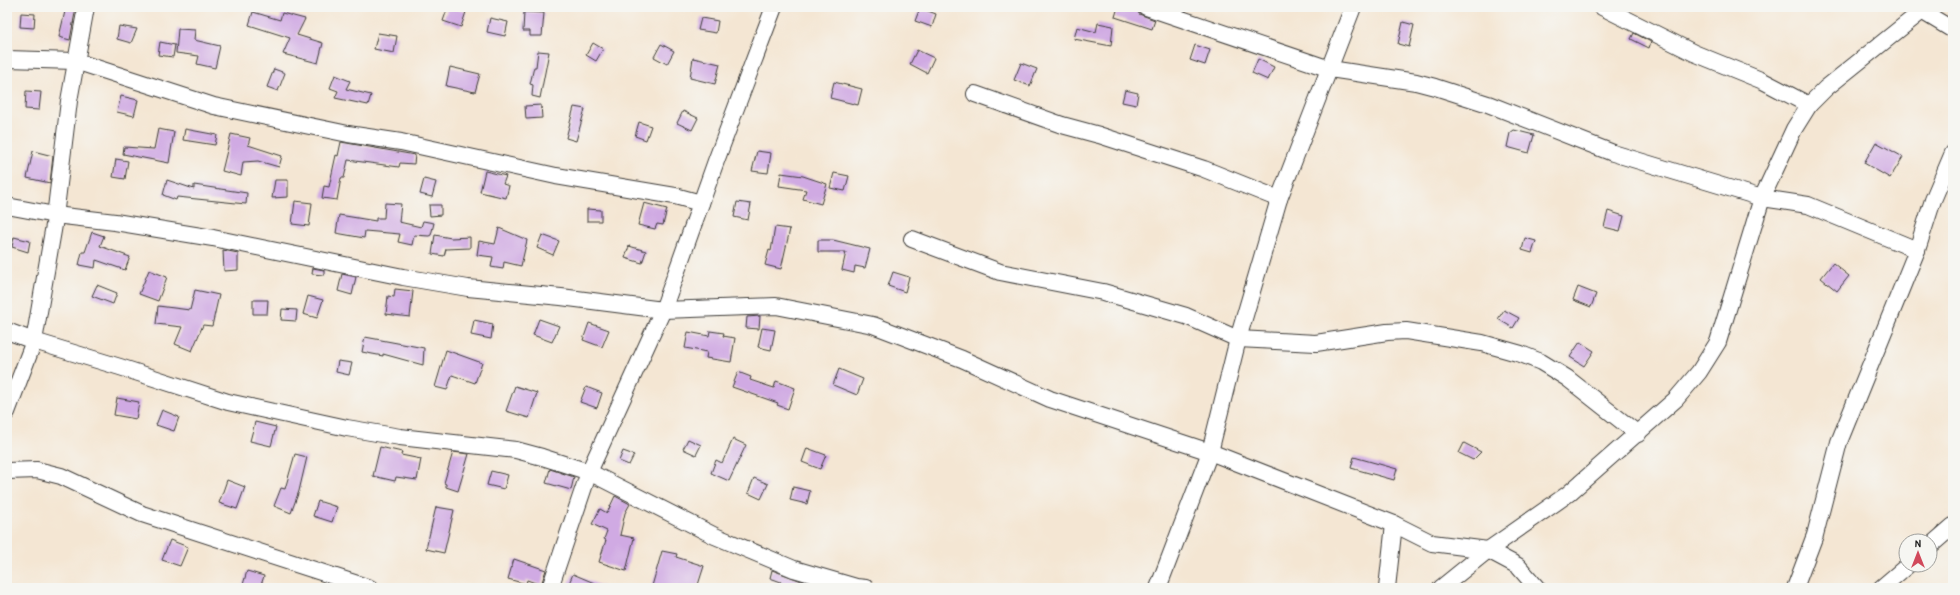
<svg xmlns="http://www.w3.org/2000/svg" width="1960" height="595" font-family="'Patrick Hand',sans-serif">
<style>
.building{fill:#d0aae3}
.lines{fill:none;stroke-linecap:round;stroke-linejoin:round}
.minor-casing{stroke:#3c3a37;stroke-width:18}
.minor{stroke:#fff;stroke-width:16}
</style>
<rect width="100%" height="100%" fill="#f6f6f2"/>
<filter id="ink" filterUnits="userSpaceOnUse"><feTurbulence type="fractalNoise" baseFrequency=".025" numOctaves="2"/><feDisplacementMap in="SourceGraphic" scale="8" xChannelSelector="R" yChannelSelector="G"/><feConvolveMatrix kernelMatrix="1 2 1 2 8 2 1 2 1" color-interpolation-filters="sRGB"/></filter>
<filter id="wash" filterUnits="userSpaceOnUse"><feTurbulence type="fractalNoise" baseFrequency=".012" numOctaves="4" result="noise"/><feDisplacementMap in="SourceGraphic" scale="16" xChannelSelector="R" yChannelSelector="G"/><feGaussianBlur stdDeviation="0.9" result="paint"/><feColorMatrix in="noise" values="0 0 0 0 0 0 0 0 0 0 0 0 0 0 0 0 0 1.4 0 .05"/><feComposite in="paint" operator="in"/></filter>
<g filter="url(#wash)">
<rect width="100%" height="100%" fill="#f4e6d3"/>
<g id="blocks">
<g class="building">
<polygon points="66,7 76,7 70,40 59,37"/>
<polygon points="448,7 466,12 461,27 443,21"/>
<polygon points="1118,7 1137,7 1139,14 1155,20 1152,29 1115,17"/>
<polygon points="920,8 936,14 932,27 915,21"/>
<polygon points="253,12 280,20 282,13 305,19 297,35 323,43 318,63 283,54 290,38 249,25"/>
<polygon points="524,12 544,13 542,36 530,36 530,31 523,31"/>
<polygon points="21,13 35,14 34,28 20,27"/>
<polygon points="490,18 508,22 505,36 487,32"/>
<polygon points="701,18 718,21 716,33 698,30"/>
<polygon points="1403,22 1414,25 1409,47 1398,44"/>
<polygon points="1098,23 1113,26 1111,46 1074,39 1077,27 1096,32"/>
<polygon points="119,26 137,29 131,43 117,39"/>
<polygon points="178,29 195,30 194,40 220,46 215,68 197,64 199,56 176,53"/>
<polygon points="378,33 397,36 394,53 374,49"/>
<polygon points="1634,33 1651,42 1649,48 1631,39"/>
<polygon points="160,42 175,45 173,57 158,55"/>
<polygon points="593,43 603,49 596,61 586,55"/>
<polygon points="661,44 674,51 667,64 654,57"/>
<polygon points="1195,45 1210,50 1205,65 1190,60"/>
<polygon points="917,50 934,58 927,73 910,64"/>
<polygon points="538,51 549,52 540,98 532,96 533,85 530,84 534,67 536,67"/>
<polygon points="693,58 720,64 715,84 690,78"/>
<polygon points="1258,59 1274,67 1268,80 1252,73"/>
<polygon points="1021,63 1037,69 1030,86 1014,80"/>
<polygon points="450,67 480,74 475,92 446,86"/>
<polygon points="274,69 285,73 278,91 267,87"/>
<polygon points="335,75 350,81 346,89 371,95 368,105 335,98 338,91 330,88"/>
<polygon points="834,82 862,89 858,105 830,98"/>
<polygon points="1125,90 1138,93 1136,105 1122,102"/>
<polygon points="26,91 41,92 39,110 25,109"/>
<polygon points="121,96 138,100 134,116 117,112"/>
<polygon points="541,105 542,118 526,119 525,106"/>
<polygon points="574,107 585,109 576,141 566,138"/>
<polygon points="683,111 698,118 692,130 677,123"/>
<polygon points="639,122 651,126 646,140 635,136"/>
<polygon points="158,129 174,132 169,163 123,154 124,147 154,149"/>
<polygon points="185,129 217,135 215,145 183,140"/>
<polygon points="1514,130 1534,135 1529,153 1507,147 1510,133"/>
<polygon points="231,134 250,138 248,145 282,156 279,167 258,161 243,162 241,176 222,171"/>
<polygon points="341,142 415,155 414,164 400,163 399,167 348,160 344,178 341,178 337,200 322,198 324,186 329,187 336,155 338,156"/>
<polygon points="1876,142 1903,157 1890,178 1864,163"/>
<polygon points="33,151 53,156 50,183 27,178"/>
<polygon points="757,151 771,153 768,173 752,171"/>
<polygon points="116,159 128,161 125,179 113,177"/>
<polygon points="485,171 506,176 503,184 509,186 506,198 480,192"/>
<polygon points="781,173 803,176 827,184 821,204 803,199 806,190 779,186"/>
<polygon points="834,173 849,176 845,191 830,188"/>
<polygon points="424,179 436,182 432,197 420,194"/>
<polygon points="167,180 194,189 194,185 247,193 246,204 177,197 176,200 163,195"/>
<polygon points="275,180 288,180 288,197 272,198"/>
<polygon points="295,201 312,203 309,226 292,224"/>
<polygon points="737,202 751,204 748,220 734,217"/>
<polygon points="385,203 401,204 399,222 421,227 423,221 434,223 431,235 429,236 414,235 412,245 398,242 400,234 365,231 364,238 336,233 339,215 376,221 376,218 384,218"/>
<polygon points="644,203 667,209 663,225 657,224 655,229 638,225"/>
<polygon points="429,205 441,205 441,215 430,216"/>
<polygon points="587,209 601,210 601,221 587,221"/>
<polygon points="1608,211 1624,216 1620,231 1604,227"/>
<polygon points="775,227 790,229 781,269 765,265 769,250 771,251"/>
<polygon points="499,228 527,240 521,266 504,262 503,269 491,267 493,257 477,255 479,241 495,244"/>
<polygon points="92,232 104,236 100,246 130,257 125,270 96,260 95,268 79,265 82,252 85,252"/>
<polygon points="435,235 451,238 470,237 470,248 446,249 444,256 432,254"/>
<polygon points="542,235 559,241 553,255 537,248"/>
<polygon points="14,237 30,241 28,252 12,247"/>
<polygon points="1525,238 1536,241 1532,253 1522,250"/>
<polygon points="818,240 833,240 870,249 865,268 855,266 854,273 842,270 846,252 818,252"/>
<polygon points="629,246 646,251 642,263 625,258"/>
<polygon points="223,250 238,253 238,270 224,271"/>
<polygon points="1833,263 1849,276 1837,291 1821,278"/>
<polygon points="313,268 324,270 324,275 312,274"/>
<polygon points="149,270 167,277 158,301 139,294"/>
<polygon points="893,272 909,277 905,292 888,286"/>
<polygon points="342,274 356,277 352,295 338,291"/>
<polygon points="97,285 117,293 113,304 92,296"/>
<polygon points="1578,287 1596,294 1591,307 1573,300"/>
<polygon points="395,289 413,291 410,317 386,314 388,296 394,297"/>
<polygon points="195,290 219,295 212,326 203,325 192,351 175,344 182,327 156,324 158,306 190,310"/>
<polygon points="308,296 323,300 317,318 303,314"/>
<polygon points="253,300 268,300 267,314 253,314"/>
<polygon points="282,309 297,310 296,321 281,320"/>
<polygon points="1504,310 1519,318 1513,328 1498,319"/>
<polygon points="760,316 759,329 746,328 747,317"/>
<polygon points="539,319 559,326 552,342 533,335"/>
<polygon points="474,320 493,324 491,339 471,335"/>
<polygon points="589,323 609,330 602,347 583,340"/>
<polygon points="762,328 775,330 771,350 758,347"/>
<polygon points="710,331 724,333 723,336 735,338 731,362 706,358 707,352 685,348 688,332 709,336"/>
<polygon points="365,337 424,348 423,365 383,354 383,356 362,352"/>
<polygon points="1580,342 1594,351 1584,366 1570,357"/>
<polygon points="446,350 482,363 475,383 452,375 447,390 435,387"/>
<polygon points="338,361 352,363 349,375 336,372"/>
<polygon points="839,369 863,379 857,395 833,385"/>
<polygon points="738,372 751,377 750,380 774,388 776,381 795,388 788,409 777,405 778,403 732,387"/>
<polygon points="515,386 537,393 529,418 506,411"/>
<polygon points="586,387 602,393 597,408 580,402"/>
<polygon points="117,398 139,402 136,419 114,415"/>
<polygon points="162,410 179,417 174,431 156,425"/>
<polygon points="255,422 276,427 271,446 250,441"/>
<polygon points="688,439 701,445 696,455 683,449"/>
<polygon points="733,439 746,445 729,481 711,473 716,460 722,463"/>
<polygon points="1464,443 1481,452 1473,460 1459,453"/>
<polygon points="380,447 402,452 401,455 421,459 417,480 396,477 395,481 373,476"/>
<polygon points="807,448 826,455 820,469 802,462"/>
<polygon points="623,451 634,455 629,465 619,461"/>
<polygon points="453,452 469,454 458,491 446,487 446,484 444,483"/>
<polygon points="295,454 307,457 299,491 291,513 274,506 281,488 285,489"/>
<polygon points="1354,457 1397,469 1394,480 1351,468"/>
<polygon points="550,469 574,477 571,490 546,483"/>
<polygon points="491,471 508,475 504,489 487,485"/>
<polygon points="754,478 768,484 761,499 748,493"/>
<polygon points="227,480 245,487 237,509 219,503"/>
<polygon points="793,487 810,491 807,504 790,500"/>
<polygon points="615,496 630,504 625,513 620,535 634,538 626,571 599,562 606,540 604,539 607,531 592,524 600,509 607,513"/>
<polygon points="318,501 337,507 332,522 313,516"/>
<polygon points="436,507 454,510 444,553 426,549"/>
<polygon points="170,540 188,547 180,566 162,560"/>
<polygon points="662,551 677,554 676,557 704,566 697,588 659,588 652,586"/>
<polygon points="514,559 546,570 541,585 527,580 526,584 508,579"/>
<polygon points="772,570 807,583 814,588 779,588 781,582 770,578"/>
<polygon points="247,571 264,576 260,588 242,588"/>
<polygon points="573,574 606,588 567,588"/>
</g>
</g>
</g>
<g filter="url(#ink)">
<use href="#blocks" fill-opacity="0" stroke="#3c3a37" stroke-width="1"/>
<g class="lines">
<defs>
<g id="minor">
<polyline points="1146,7 1330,69 1416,82 1435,87 1488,104 1613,153 1762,198 1794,129 1809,105 1826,88 1922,11"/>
<polyline points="1602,7 1694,53 1763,81 1809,105"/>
<polyline points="1915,7 1953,30"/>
<polyline points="7,59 75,61 214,106 348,134 401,142 556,176 675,196 701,203"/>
<polyline points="975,94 1062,125 1099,135 1204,169 1279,199"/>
<polyline points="7,206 55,215 115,222 213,238 403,277 468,288 561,297 663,310 776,306 873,325 962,359 1050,399 1210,452 1394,524 1432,543 1488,550 1518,566 1537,588"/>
<polyline points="912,239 1000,272 1103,292 1186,316 1238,339 1316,343 1387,332 1406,331 1482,343 1521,354 1541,362 1567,378 1638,434"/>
<polyline points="7,331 34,341 120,367 228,402 347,428 400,437 516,450 542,457 589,472 715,536 794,569 856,587 866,588"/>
<polyline points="7,412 34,341 54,225 69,101 86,7"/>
<polyline points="7,471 37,470 61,476 142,514 370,588"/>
<polyline points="1930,546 1953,526"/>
<polyline points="550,588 589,472 663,310 716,161 774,7"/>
<polyline points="1158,588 1210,452 1238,339 1279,199 1353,7"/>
<polyline points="1387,588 1394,524"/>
<polyline points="1441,588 1488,550 1568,494 1676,399 1699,372 1718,342 1762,198 1808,205 1917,250"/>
<polyline points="1795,588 1815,535 1839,442 1917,250 1933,200 1953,153"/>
<polyline points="1881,588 1908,565"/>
</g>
</defs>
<use href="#minor" class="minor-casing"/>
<use href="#minor" class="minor"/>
</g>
</g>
<rect width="1960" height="595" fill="none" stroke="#f6f6f2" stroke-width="24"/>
<g transform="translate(1918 553)"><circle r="19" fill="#f6f6f2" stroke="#9f9f9c"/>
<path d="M0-3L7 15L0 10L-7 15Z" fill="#d1495b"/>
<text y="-6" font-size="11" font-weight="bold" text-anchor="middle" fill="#1c1c1c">N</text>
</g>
</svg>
